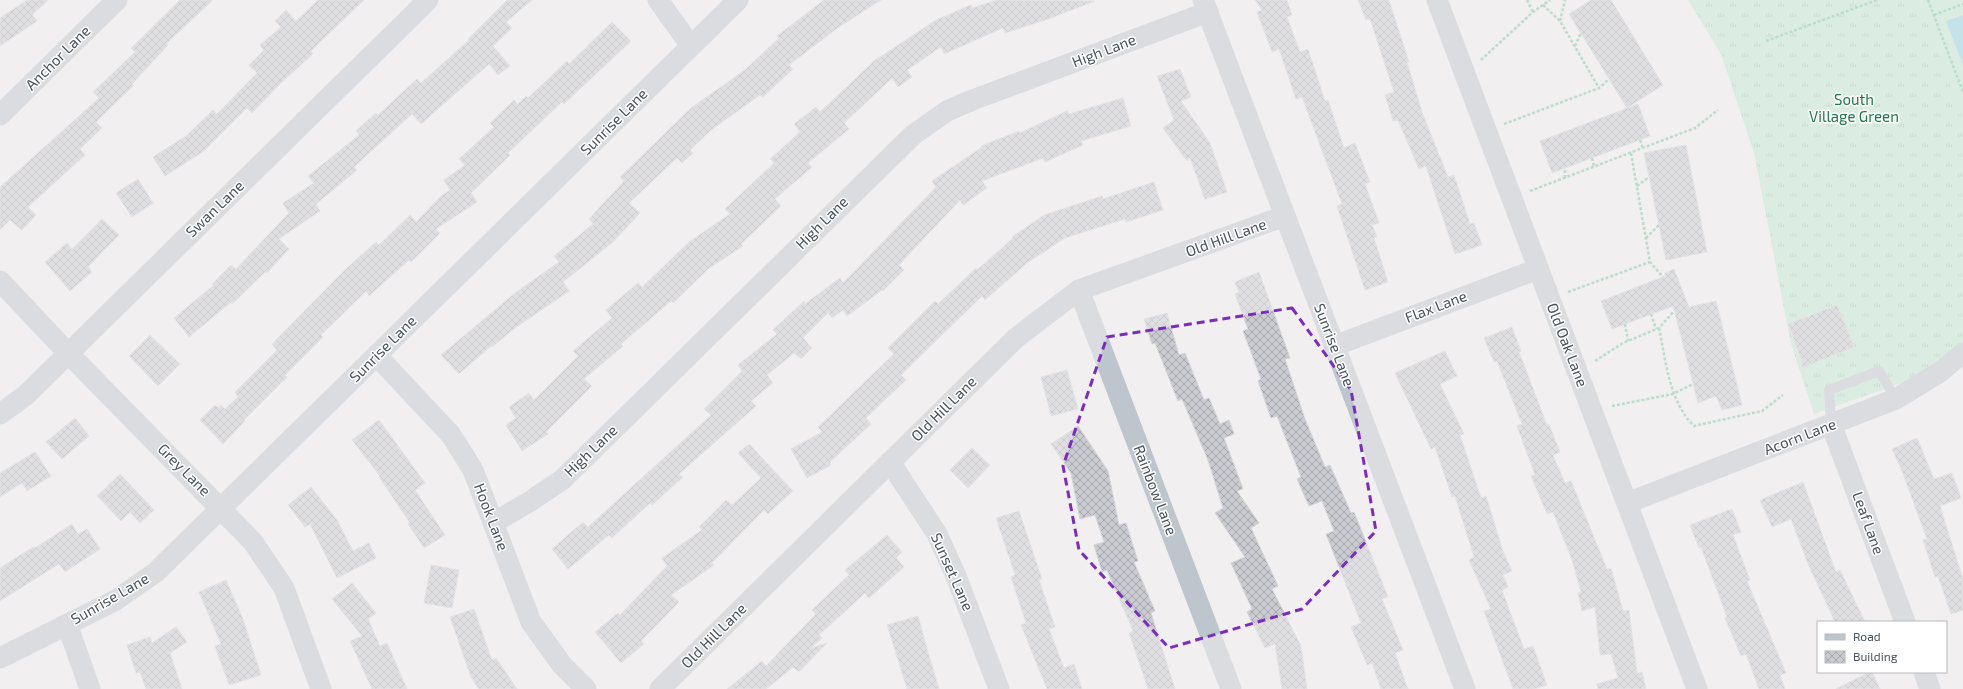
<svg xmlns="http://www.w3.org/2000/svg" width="1963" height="689" font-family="'Exo 2',sans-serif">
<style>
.grass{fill:url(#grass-tufts)}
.pitch{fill:#c1ebd2}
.water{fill:#91d3e5}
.building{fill:url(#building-cross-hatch);stroke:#d3d5da}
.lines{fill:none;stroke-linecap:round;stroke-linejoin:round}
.path{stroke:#7cc6a2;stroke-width:2.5;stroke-dasharray:3 2;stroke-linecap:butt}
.service{stroke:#bec6cd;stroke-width:10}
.minor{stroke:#bec6cd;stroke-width:21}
.marked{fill:none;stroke:#7b2cbf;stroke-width:3;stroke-dasharray:8 5;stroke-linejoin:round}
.labels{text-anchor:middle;stroke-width:3;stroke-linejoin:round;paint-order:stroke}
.street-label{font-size:15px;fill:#48525b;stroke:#fff}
.park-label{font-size:15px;fill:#1f764b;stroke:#fff}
</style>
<defs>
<pattern id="grass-tufts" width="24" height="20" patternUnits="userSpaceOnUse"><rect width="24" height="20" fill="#c1ebd2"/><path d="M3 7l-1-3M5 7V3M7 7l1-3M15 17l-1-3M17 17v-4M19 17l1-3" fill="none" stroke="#9fc1ad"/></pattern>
<pattern id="building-cross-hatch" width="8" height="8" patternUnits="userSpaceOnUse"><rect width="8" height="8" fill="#c9cbd1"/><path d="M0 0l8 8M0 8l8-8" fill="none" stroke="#a5a7ad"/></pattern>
</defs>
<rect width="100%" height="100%" fill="#f1efef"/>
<polygon class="grass" points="1688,0 1963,0 1963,347 1938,370 1814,414 1791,344 1754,153 1721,54"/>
<polygon class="pitch" points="1919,0 1963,0 1963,119"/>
<polygon class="water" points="1963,15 1963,65 1946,21"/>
<g class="building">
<polygon points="27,0 48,0 32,15 37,21 0,46 0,18"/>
<polygon points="180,0 213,0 166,44 168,45 132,84 133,86 96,122 102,128 80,149 85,155 28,207 36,215 22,230 10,220 0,230 0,187 99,98 93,92 135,52 131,48"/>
<polygon points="318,0 364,0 311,51 313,54 281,83 252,113 247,108 204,151 165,176 153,157 186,136 213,110 217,114 257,73 249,65 264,50 260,45 281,27 275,21 286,10 296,21"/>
<polygon points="507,0 532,0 506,22 512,28 493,46 510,66 498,75 489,64 421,124 412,114 354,167 357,170 316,204 320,211 279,239 289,249 267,273 266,271 232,304 231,302 189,337 174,318 214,285 212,284 231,265 236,269 289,213 283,203 314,183 308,176 359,135 356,131 376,113 378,115 417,79 421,83 469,40 468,39"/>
<polygon points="824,0 881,0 839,27 789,65 793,69 763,97 760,95 711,130 690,150 693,153 682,163 677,158 629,203 640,213 613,242 563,282 569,291 515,328 492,347 491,346 459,374 441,355 515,293 559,262 554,256 593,224 589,219 624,181 620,177 691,108 745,70 779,38 777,36"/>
<polygon points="997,0 1095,1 1048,19 1005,33 1003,28 944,54 941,47 907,70 912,77 898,87 892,78 844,123 849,129 808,163 812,167 775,199 781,206 741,244 743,246 708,269 673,303 671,301 621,344 623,346 584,379 592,386 546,432 548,434 522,451 506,425 516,418 509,407 529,393 534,400 578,356 573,351 612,318 606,310 638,283 642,287 689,242 730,214 725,209 774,163 770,159 800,132 794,124 816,107 820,112 874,61 936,20 971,5 972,8"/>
<polygon points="1255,0 1287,0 1292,15 1287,17 1300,52 1308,49 1325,101 1328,100 1344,148 1355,143 1370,182 1365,184 1379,223 1372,225 1377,237 1374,238 1388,282 1365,290 1337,206 1342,204 1302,97 1296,99 1279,49 1272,52 1257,12 1262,10"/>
<polygon points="1358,0 1389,0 1409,62 1407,62 1423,115 1448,177 1454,175 1470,224 1474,223 1482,245 1455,254 1426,166 1419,169 1398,120 1393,121 1385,95 1394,92 1370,19 1366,20"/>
<polygon points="1591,0 1611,0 1663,85 1627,108 1569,14"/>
<polygon points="612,22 631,41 564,104 562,102 508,153 510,155 471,193 477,202 436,229 440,233 411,262 409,260 369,296 366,291 321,335 323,337 285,375 287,377 244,420 245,421 223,444 200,420 215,405 219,408 221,405 225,409 238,397 235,392 277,350 272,344 346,269 376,242 379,245 410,215 416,222 441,196 450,190 444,180 465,165 459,159 494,127 490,123 514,100 518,104 526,96 528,98 567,61 569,64"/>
<polygon points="1180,69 1191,97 1181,101 1210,143 1227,192 1205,199 1190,158 1187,161 1163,128 1174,120 1157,76"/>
<polygon points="1123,98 1131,126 1081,141 1083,145 1045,162 1043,158 982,181 987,188 963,205 960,200 899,265 904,270 883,291 882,290 847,316 843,310 832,318 828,313 803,338 812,348 801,359 794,353 767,375 773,383 751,401 756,406 679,474 683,477 652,505 650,503 612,538 609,535 568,569 552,549 583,522 588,527 711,415 704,409 742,371 738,365 777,334 773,330 804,301 806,303 840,278 843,283 936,187 932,181 982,147 981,146 1019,131 1020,133 1067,111 1069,114"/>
<polygon points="1638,104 1650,136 1552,173 1540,141"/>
<polygon points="1686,145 1707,252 1666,260 1644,153"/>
<polygon points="138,179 153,203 132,217 116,193"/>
<polygon points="1154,182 1163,210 1126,222 1125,219 1065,238 1027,263 985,300 982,296 901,375 906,380 866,418 871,424 830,462 831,465 807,478 791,449 822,432 818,427 894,354 888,348 935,301 938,304 976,268 977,270 1013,238 1012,237 1044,215 1102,196 1103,199"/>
<polygon points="102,219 119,235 88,267 92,272 70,291 45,262 67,243 72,249"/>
<polygon points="1674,269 1689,307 1716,301 1742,405 1722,410 1716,396 1698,403 1673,306 1612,329 1601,301 1665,276 1665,273"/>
<polygon points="1259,272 1290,358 1285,359 1305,419 1325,467 1330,465 1351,513 1354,512 1388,597 1382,599 1403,650 1395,653 1408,689 1381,689 1372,663 1367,665 1351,627 1361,623 1326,534 1334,531 1322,501 1309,506 1297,479 1301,477 1277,416 1271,418 1258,381 1261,379 1243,331 1248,329 1235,294 1239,292 1235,282"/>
<polygon points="1837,305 1854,347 1804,367 1788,324"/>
<polygon points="1167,313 1179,355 1185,353 1204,400 1209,398 1220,424 1229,420 1234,434 1224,438 1243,489 1237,491 1259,523 1251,528 1278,586 1272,589 1301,646 1307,689 1282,689 1275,644 1265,648 1247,612 1252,609 1231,563 1245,557 1215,513 1223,508 1208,460 1182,399 1178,401 1155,343 1152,344 1144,319"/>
<polygon points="1512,327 1521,351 1519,352 1547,425 1549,424 1560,452 1553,455 1565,483 1571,481 1607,569 1611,568 1623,611 1629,610 1637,673 1642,672 1646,689 1598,689 1597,684 1618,678 1611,654 1600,655 1595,607 1582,611 1578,593 1581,592 1572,560 1553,512 1547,514 1531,476 1535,475 1517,426 1522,424 1497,361 1494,362 1484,338"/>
<polygon points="150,335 180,364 158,386 129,356"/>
<polygon points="1445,351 1457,376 1440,384 1464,434 1460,435 1481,498 1486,496 1503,551 1512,571 1503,575 1508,587 1502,590 1524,649 1533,646 1547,685 1534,689 1513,689 1484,611 1491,609 1469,560 1474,557 1455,496 1452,497 1435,447 1431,449 1395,373"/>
<polygon points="1067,370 1078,409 1051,416 1041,377"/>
<polygon points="75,418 89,436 62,459 46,442"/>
<polygon points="379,420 425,483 415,490 445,535 424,548 408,524 410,523 379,477 380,476 352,440"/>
<polygon points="1078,426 1108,471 1119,525 1126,523 1138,561 1134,562 1155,611 1151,613 1175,689 1148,689 1129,633 1133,631 1107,570 1102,572 1094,545 1104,542 1095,515 1080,519 1071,473 1051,444"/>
<polygon points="1917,438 1934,479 1952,473 1961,498 1940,506 1963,579 1963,610 1951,614 1938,576 1935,577 1923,540 1927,539 1902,471 1892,449"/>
<polygon points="749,444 793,491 768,514 764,510 712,563 714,565 671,595 679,602 641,641 644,644 621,663 595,632 618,613 620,615 667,566 662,558 702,530 699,527 726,500 732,505 761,478 738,453"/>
<polygon points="972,448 990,465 968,488 950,470"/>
<polygon points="35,452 51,476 27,491 22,483 0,497 0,473"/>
<polygon points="120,474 154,510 140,523 130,512 121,521 97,496"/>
<polygon points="1803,482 1836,572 1840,570 1865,622 1835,622 1808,564 1791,519 1772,527 1760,500"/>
<polygon points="311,487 337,520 353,551 369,543 376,558 337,578 310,524 305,527 288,505"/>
<polygon points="1732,509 1741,532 1733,535 1750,580 1747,581 1786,673 1780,675 1785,689 1759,689 1746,654 1741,656 1725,618 1727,617 1701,547 1699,548 1690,525"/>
<polygon points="1019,511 1042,579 1039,580 1055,627 1049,629 1064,668 1074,664 1082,689 1047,689 1021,625 1026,623 1011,577 1015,575 996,518"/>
<polygon points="72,524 78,534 87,529 100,549 65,572 59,564 0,601 0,568 33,547 35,548"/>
<polygon points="887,535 902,552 896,558 904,567 869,598 865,593 819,635 822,638 811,648 827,643 799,672 793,667 766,689 727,689 762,661 766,666 816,614 812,610 849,575 845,570"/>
<polygon points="431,565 459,570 452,608 424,603"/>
<polygon points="226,580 243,619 261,675 229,685 215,646 221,644 199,592"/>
<polygon points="352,583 376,613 368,619 380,646 387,643 407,689 372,689 350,641 362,636 332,599"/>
<polygon points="474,609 492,660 496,658 517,689 479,689 471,677 450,617"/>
<polygon points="918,616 928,652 939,689 907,689 887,625"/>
<polygon points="176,627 187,642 170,653 182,689 146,689 140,672 136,673 127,645 150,637 152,643"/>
<polygon points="1869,672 1872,672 1880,689 1836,689"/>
</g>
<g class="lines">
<g class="path">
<polyline points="1527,0 1533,12"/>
<polyline points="1928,0 1963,92"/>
<polyline points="1543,5 1560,21 1599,88"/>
<polyline points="1934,15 1963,4"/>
<polyline points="1560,21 1565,0"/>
<polyline points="1766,41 1877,0"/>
<polyline points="1575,46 1581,33"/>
<polyline points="1481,60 1533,12 1550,0"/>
<polyline points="1504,124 1599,88 1609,79"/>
<polyline points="1640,140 1643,149"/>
<polyline points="1631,153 1650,262 1663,277"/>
<polyline points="1592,158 1594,167"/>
<polyline points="1565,178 1565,168"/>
<polyline points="1637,186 1649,177"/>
<polyline points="1530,191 1695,128 1718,110"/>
<polyline points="1646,238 1659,225"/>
<polyline points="1568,292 1650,262"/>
<polyline points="1651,314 1656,329"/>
<polyline points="1625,324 1628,341"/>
<path d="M1659,328C1666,362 1669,401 1694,426L1762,411L1783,395"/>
<polyline points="1595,361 1623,343 1659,328 1674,311"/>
<polyline points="1612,406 1673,394 1693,384"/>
</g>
<polyline class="service" points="1831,424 1829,390 1879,371 1896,399"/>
<g class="minor">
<polyline points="658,0 691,46"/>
<polyline points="1203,0 1465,689"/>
<polyline points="1437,0 1697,689"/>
<polyline points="0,115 117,0"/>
<polyline points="0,281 68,353 253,542 284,588 321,689"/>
<polyline points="1079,290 1231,689"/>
<polyline points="1334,346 1538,269"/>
<polyline points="377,356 451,435 473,470 531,622 562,665 586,689"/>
<polyline points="0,414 26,395 428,0"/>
<polyline points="1831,424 1905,622"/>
<polyline points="890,462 937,534 956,576 999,689"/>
<polyline points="1627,503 1896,399 1940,372 1963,353"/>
<polyline points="493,523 529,502 563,479 913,135 947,111 970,101 1208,12"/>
<polyline points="67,624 90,689"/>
<polyline points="0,658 116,600 156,572 738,0"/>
<polyline points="1924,672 1930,689"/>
<polyline points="660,689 1016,338 1079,290 1285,216"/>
</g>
</g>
<path d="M0 0H1963V689H0ZM1292,308L1351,390L1376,531L1302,609L1169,648L1079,550L1063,466L1107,337Z" fill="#f1efef" fill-opacity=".55" fill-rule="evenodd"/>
<path class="marked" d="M1292,308L1351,390L1376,531L1302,609L1169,648L1079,550L1063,466L1107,337Z"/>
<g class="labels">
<g class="street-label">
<text transform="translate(1104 51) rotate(-21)" y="5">High Lane</text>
<text transform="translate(58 58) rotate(-45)" y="5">Anchor Lane</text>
<text transform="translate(614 122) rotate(-45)" y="5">Sunrise Lane</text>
<text transform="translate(215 209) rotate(-44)" y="5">Swan Lane</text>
<text transform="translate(822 223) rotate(-45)" y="5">High Lane</text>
<text transform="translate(1226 238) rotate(-20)" y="5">Old Hill Lane</text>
<text transform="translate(1436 307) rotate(-21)" y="5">Flax Lane</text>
<text transform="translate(1334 345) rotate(69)" y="5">Sunrise Lane</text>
<text transform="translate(1567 345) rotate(69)" y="5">Old Oak Lane</text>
<text transform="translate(383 349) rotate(-45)" y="5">Sunrise Lane</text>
<text transform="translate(944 409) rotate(-45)" y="5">Old Hill Lane</text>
<text transform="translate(1800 437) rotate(-21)" y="5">Acorn Lane</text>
<text transform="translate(591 451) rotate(-44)" y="5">High Lane</text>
<text transform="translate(184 470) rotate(45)" y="5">Grey Lane</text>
<text transform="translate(1155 490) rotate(69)" y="5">Rainbow Lane</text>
<text transform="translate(491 517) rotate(69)" y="5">Hook Lane</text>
<text transform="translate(1868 523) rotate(70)" y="5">Leaf Lane</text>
<text transform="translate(952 572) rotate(66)" y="5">Sunset Lane</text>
<text transform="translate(110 599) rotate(-30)" y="5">Sunrise Lane</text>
<text transform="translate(714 636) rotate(-45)" y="5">Old Hill Lane</text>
</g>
<g class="park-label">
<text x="1854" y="105">South<tspan x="1854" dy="17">Village Green</tspan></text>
</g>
</g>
<rect x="1817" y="621" width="130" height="52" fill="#ffffff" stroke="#b6babd"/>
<rect x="1825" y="634" width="20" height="6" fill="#bec6cd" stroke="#b6babd"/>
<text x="1853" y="641" font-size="12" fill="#48525b">Road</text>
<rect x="1825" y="651" width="20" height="12" fill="url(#building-cross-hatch)" stroke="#b6babd"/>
<text x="1853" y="661" font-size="12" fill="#48525b">Building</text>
</svg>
